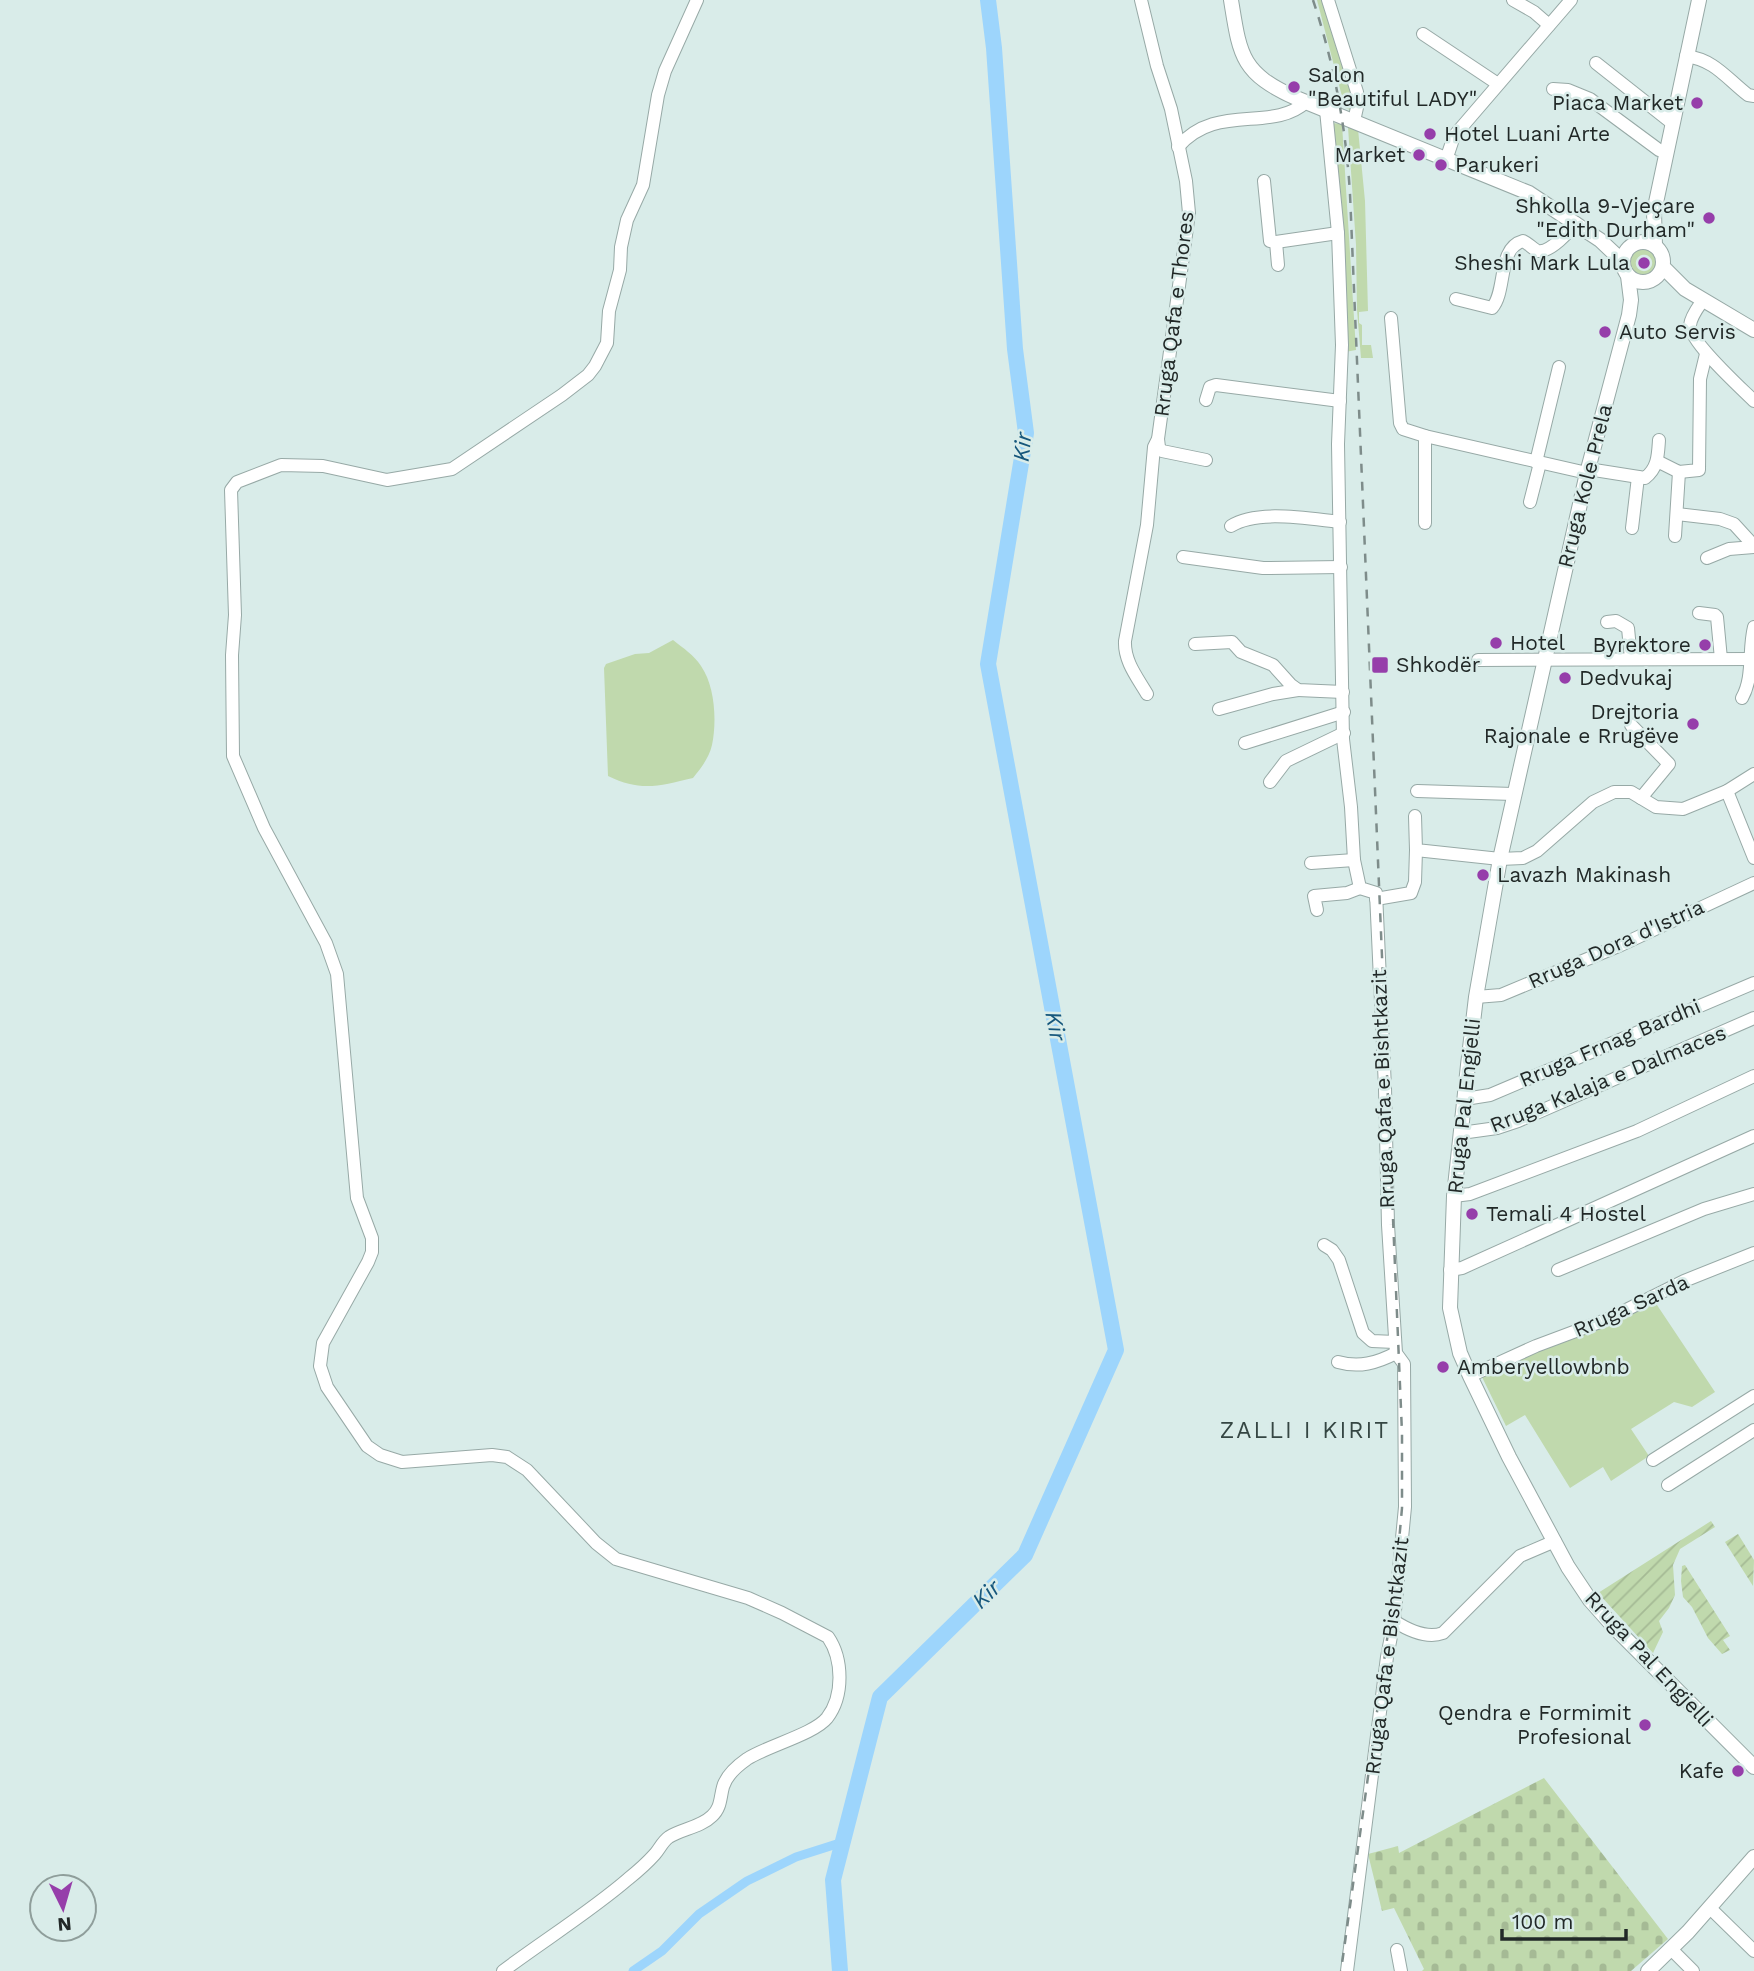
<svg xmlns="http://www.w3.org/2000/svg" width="1754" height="1971" font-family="'Work Sans',sans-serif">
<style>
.grass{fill:#c0d9ad}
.cemetery{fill:url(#cemetery-stones)}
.garden{fill:url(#garden-furrows)}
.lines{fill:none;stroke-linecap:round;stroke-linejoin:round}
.canal{stroke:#9dd5fc;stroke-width:9}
.river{stroke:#9dd5fc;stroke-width:16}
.minor-casing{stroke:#97a9a6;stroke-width:14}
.major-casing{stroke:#97a9a6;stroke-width:16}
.minor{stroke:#fff;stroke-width:12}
.major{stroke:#fff;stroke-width:14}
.rail{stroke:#7e8c8a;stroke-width:2.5;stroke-dasharray:9 9;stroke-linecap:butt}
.poi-dot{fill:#963eaa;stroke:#d9ece9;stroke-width:2.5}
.labels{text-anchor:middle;stroke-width:5;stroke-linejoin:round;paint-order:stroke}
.poi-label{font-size:21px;fill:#212827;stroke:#d9ece9;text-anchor:start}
.street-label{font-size:21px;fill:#212827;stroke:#d9ece9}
.water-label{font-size:23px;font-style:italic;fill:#16577c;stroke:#d9ece9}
.neighbourhood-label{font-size:23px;letter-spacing:2px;fill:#354643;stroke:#d9ece9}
</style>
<defs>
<pattern id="cemetery-stones" width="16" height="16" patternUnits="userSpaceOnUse" patternTransform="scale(1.75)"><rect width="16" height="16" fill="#c0d9ad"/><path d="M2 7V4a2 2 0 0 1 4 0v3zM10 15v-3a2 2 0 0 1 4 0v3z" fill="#a5ba95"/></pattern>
<pattern id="garden-furrows" width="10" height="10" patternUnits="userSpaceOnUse" patternTransform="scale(1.75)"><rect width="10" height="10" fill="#c0d9ad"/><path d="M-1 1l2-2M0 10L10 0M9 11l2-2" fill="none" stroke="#a5ba95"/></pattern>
</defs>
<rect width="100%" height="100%" fill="#d9ece9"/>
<g class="grass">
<polygon points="1317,0 1326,0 1345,60 1355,112 1345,108"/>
<polygon points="1332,123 1342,124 1356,350 1345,352"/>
<polygon points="1348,127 1358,129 1365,201 1368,311 1359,312 1359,323 1362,325 1362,345 1371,345 1373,358 1361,358 1357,310 1356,245"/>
<circle cx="1643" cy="263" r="15"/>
<path d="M673,640C683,648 694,655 701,666C715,686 717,721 712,745C709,758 701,768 693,778C659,786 641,792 608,776L604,668L606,664L635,654L649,653Z"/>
<polygon points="1657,1305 1715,1392 1692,1407 1674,1402 1631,1429 1649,1456 1611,1481 1603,1467 1570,1488 1525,1415 1506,1426 1482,1377 1492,1368 1639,1307"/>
</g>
<polygon class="cemetery" points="1544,1778 1668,1939 1631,1971 1422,1971 1424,1969 1394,1908 1382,1911 1368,1854 1398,1846 1399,1853"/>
<g class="garden">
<polygon points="1711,1521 1715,1527 1680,1549 1673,1565 1675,1595 1669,1608 1659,1621 1663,1632 1653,1653 1598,1593"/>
<polygon points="1738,1534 1754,1560 1753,1586 1725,1542"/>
<polygon points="1685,1565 1730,1636 1723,1640 1730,1650 1722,1654 1708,1638 1692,1607 1683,1597 1681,1581 1682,1566"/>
</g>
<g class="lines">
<polyline class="canal" points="633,1971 662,1951 699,1914 747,1881 796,1857 843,1842"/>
<polyline class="river" points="840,1971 833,1880 880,1697 1025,1555 1116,1350 988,664 1026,433 1015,349 994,48 988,0"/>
<defs>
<g id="minor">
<path d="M1141,0L1157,66L1171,109L1186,181L1189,213L1158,439L1154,447L1147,525L1125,641C1124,661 1137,677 1147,694"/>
<polyline points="1328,0 1357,92 1358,103 1354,121"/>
<polyline points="1513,0 1534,12 1549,25"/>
<polyline points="1423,34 1498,84"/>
<path d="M1686,56C1715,60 1726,78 1748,95L1754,96"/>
<polyline points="1596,63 1672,123"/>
<polyline points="1553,89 1568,90 1590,99 1659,150 1666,152"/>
<polyline points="1326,110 1338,233 1342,345 1338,444 1343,739 1351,807 1354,860 1360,888 1376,893 1385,1088 1388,1225 1396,1353 1404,1364 1405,1507 1394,1621 1387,1657 1347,1971"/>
<path d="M1178,147C1216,102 1272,133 1306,102"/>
<polyline points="1446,160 1454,136 1571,0"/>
<polyline points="1264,181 1270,241 1276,242 1278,265"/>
<polyline points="1276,242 1338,233"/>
<path d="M1456,299L1492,308C1507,291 1497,248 1523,241C1528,243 1534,250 1538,251C1550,253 1570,231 1576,223"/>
<path d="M1703,300C1699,306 1691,316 1690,325C1689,341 1741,388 1754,401"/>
<polyline points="1391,318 1400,423 1403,429 1425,436 1587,473"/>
<polyline points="1206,400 1210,387 1216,385 1340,401"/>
<polyline points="1425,436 1425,523"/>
<polyline points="1158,439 1159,447 1162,451 1206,460"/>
<polyline points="1657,461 1679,472 1699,470 1700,379 1706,354"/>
<polyline points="1536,462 1559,367"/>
<path d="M1588,469L1645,478C1658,468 1658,455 1659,440"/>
<polyline points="1530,502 1540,463"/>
<polyline points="1677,514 1720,519 1734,524 1754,546"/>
<path d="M1231,526C1257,509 1310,519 1340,522"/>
<polyline points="1632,528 1638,477"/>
<polyline points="1675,536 1679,472"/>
<polyline points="1183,557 1263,568 1341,567"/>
<polyline points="1707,558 1729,549 1754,547"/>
<polyline points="1699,613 1715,615 1717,617 1721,659"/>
<polyline points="1607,622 1616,621 1628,628 1631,659"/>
<polyline points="1195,644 1232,642 1241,652 1273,665 1291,685 1298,690 1343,692"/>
<polyline points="1478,660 1754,659"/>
<path d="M1742,698C1754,677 1748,651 1754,627"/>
<polyline points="1219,709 1273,694 1298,690"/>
<polyline points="1631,725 1669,764 1641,798"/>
<polyline points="1245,743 1344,712"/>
<polyline points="1270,782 1286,761 1344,733"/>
<polyline points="1417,791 1513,794"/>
<polyline points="1727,791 1754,858"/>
<polyline points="1415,816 1416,850 1500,859 1523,858 1537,851 1593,802 1614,792 1631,792 1656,807 1683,809 1727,791 1754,774"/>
<polyline points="1311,863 1354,860"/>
<polyline points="1376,899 1411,893 1415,882 1416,850"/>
<polyline points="1317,910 1314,896 1347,893 1360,888"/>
<polyline points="1476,997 1501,995 1621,945 1754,883"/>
<polyline points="1465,1099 1490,1095 1754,983"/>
<polyline points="1461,1133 1497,1128 1518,1121 1754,1018"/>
<polyline points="1454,1196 1470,1194 1637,1131 1754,1076"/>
<polyline points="1324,1245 1332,1250 1339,1260 1363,1333 1372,1341 1395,1342"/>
<polyline points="1450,1270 1462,1268 1754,1136"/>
<polyline points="1558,1270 1704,1209 1754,1194"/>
<path d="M1338,1362C1359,1368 1377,1363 1396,1353"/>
<polyline points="1470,1376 1536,1346 1608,1319 1684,1281 1754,1253"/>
<polyline points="1653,1460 1754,1396"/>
<polyline points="1668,1485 1754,1430"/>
<path d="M1394,1621C1408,1630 1427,1639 1443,1633L1520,1556L1555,1541"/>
<polyline points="1710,1908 1754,1951"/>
<polyline points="1671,1949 1693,1971"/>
<polyline points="1397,1950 1401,1971"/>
<path d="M503,1971C543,1941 591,1911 628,1879C638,1871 647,1863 655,1854C660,1848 663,1841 669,1837C682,1829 701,1827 712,1816C721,1808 720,1798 723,1787C726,1776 737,1766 747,1759C767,1746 814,1734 827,1718C844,1696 843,1659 828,1637L782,1613L748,1598L616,1559L596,1543L527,1470L507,1457L492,1455L402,1462L380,1455L367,1446L327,1387L320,1366L323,1343L368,1262L372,1252V1238L357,1198L337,974L326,943L264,828L233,756L232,655L235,615L231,490L237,482L281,465L323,466L387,480L452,469L562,395L588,375L595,366L607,343L609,311L620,270L621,247L627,220L643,185L658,95L665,71L697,0"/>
</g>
<g id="major">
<path d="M1231,0C1240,56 1241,73 1296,98L1529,193L1600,240L1617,256L1623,265"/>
<circle cx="1643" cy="262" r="20"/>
<polyline points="1655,246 1654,212 1699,0"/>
<polyline points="1663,267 1685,289 1754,330"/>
<polyline points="1628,276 1631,300 1629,315 1587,473 1500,859 1476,997 1468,1065 1454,1196 1450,1308 1460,1353 1470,1376 1509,1457 1568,1567 1590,1600 1614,1627 1754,1767"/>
<polyline points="1648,1971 1688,1932 1754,1857"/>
</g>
</defs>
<use href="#minor" class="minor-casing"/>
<use href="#major" class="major-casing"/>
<use href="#minor" class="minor"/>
<use href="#major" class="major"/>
<path class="rail" d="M1313,0C1334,63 1346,127 1350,194L1402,1433V1508L1396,1575L1341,1971"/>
</g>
<g class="poi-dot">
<circle cx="1294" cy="87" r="7"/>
<circle cx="1697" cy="103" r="7"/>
<circle cx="1430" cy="134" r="7"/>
<circle cx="1419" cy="155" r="7"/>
<circle cx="1441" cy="165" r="7"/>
<circle cx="1709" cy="218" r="7"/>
<circle cx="1644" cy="263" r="7"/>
<circle cx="1605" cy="332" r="7"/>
<circle cx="1496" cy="643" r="7"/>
<circle cx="1705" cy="645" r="7"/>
<rect x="1371" y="656" width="18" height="18" rx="3.5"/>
<circle cx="1565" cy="678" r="7"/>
<circle cx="1693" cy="724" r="7"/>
<circle cx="1483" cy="875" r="7"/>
<circle cx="1472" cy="1214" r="7"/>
<circle cx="1443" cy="1367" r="7"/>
<circle cx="1645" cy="1725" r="7"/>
<circle cx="1738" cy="1771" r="7"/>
</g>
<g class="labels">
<g class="poi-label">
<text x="1308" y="82">Salon<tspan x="1308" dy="24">"Beautiful LADY"</tspan></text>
<text x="1683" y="110" text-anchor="end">Piaca Market</text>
<text x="1444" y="141">Hotel Luani Arte</text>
<text x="1405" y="162" text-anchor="end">Market</text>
<text x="1455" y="172">Parukeri</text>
<text x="1695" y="213" text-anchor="end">Shkolla 9-Vjeçare<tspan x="1695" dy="24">"Edith Durham"</tspan></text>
<text x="1630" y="270" text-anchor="end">Sheshi Mark Lula</text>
<text x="1619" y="339">Auto Servis</text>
<text x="1510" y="650">Hotel</text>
<text x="1691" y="652" text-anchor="end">Byrektore</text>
<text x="1396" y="672">Shkodër</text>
<text x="1579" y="685">Dedvukaj</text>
<text x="1679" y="719" text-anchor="end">Drejtoria<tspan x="1679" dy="24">Rajonale e Rrugëve</tspan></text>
<text x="1497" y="882">Lavazh Makinash</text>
<text x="1486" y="1221">Temali 4 Hostel</text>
<text x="1457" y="1374">Amberyellowbnb</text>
<text x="1631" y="1720" text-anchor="end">Qendra e Formimit<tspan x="1631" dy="24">Profesional</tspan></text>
<text x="1724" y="1778" text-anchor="end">Kafe</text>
</g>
<g class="street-label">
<text transform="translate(1174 314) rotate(-83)" y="7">Rruga Qafa e Thores</text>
<text transform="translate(1585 486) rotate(-76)" y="7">Rruga Kole Prela</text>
<text transform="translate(1616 944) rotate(-24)" y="7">Rruga Dora d'Istria</text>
<text transform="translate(1610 1043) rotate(-23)" y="7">Rruga Frnag Bardhi</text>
<text transform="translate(1608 1079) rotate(-22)" y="7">Rruga Kalaja e Dalmaces</text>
<text transform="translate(1383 1089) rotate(-92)" y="7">Rruga Qafa e Bishtkazit</text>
<text transform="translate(1464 1106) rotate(-84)" y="7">Rruga Pal Engjelli</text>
<text transform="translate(1631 1306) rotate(-24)" y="7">Rruga Sarda</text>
<text transform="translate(1387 1656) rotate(-83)" y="7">Rruga Qafa e Bishtkazit</text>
<text transform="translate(1649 1659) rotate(47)" y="7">Rruga Pal Engjelli</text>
</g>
<g class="water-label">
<text transform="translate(1022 447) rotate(-84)" y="8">Kir</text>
<text transform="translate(1056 1026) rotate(79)" y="8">Kir</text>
<text transform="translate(986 1594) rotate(-44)" y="8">Kir</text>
</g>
<g class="neighbourhood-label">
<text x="1305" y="1438">ZALLI I KIRIT</text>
</g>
</g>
<g transform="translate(63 1908) rotate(175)"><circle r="33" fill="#d9ece9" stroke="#8f9e9b" stroke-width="2"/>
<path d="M0-5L12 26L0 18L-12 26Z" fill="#963eaa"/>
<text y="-10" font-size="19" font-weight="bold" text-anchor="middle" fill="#212827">N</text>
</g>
<path d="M1502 1929v10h124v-10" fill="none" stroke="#212827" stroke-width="3.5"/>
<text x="1512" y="1929" font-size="21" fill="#212827" stroke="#d9ece9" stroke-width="5" paint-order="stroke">100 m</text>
</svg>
